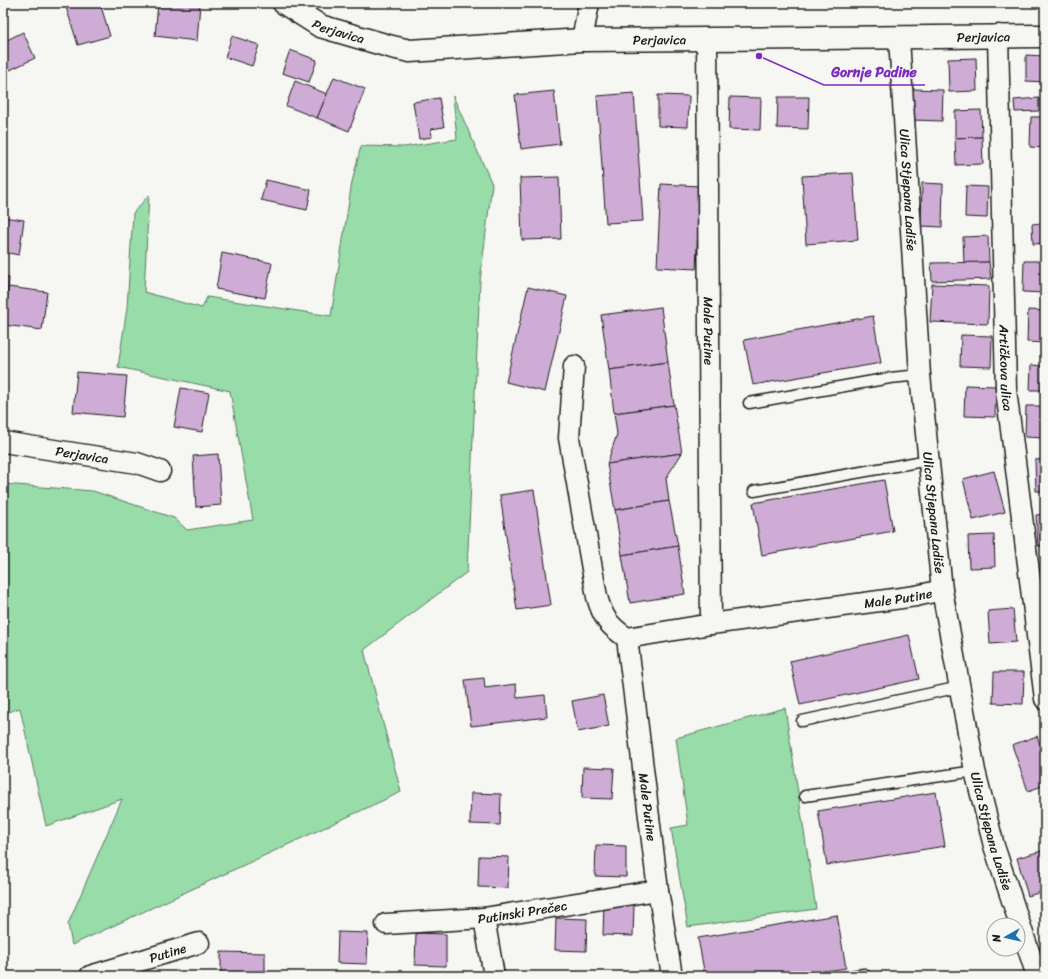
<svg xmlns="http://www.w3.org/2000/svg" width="1048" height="979" font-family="Sriracha,sans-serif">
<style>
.green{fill:#98dca9;stroke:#5a7c62}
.building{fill:#cfacd6;stroke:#1c1c1c}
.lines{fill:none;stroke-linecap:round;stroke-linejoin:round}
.service-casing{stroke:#1c1c1c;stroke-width:13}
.minor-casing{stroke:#1c1c1c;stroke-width:23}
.tertiary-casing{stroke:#1c1c1c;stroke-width:25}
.service{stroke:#f6f6f2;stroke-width:10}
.minor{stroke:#f6f6f2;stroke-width:20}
.tertiary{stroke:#f6f6f2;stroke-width:22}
.labels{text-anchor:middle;stroke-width:3;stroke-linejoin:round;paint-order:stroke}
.street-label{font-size:13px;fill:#1c1c1c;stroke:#f6f6f2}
.leader{fill:none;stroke:#7b2cbf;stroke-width:1.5}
.callout-dot{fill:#7b2cbf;stroke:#f6f6f2;stroke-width:1.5}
.callout-label{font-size:14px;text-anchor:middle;font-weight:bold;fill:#7b2cbf;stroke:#f6f6f2;stroke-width:3;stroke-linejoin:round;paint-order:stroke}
</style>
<rect width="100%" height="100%" fill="#f6f6f2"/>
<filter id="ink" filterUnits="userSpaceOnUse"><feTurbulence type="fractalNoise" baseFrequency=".025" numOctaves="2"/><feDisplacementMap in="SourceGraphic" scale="8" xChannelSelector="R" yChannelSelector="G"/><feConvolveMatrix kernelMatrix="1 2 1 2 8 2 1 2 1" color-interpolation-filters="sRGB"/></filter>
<g filter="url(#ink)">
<g class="green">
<polygon points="453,96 492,184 480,281 467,572 364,650 401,792 72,945 68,924 122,799 46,826 20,708 3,714 3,484 93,491 174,518 187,530 253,520 230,391 118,367 127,308 133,213 149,195 144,292 202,308 207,297 331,316 352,182 361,146 404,147 457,139"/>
<polygon points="785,708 816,909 688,927 671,828 688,825 676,738"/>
</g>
<g class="building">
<polygon points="79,3 100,3 110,36 78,45 66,7"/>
<polygon points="158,3 200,4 197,41 155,36"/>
<polygon points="23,32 35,58 6,72 3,66 3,42"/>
<polygon points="232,36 259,45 252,66 225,57"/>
<polygon points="290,50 317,60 309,82 282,73"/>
<polygon points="1026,55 1045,56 1045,82 1026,81"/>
<polygon points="976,58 977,91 949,92 948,59"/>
<polygon points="334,77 365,89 349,131 317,118"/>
<polygon points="295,81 327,94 317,118 286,106"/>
<polygon points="912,89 943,90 942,121 912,120"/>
<polygon points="554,91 560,144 521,149 515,95"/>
<polygon points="634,93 643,221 606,223 597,96"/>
<polygon points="658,95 689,96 688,127 658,126"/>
<polygon points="730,97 761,98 760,130 729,129"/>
<polygon points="778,97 809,97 808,129 777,128"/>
<polygon points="439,98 444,127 431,129 432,137 419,139 413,102"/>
<polygon points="1039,98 1039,111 1015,112 1014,100"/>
<polygon points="981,110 982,137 955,138 955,111"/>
<polygon points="1031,117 1045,117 1045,148 1030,147"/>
<polygon points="982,137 983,164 956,165 955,138"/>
<polygon points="853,173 858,240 806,244 802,176"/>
<polygon points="559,177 561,239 522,240 520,178"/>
<polygon points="266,180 311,190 307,210 261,200"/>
<polygon points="922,183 943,184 942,227 921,226"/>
<polygon points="661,184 700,186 696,269 657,267"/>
<polygon points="966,186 988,187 987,218 965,217"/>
<polygon points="1045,203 1045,243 1033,244 1032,224 1042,223 1041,204"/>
<polygon points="3,217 24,220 19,255 3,252"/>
<polygon points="988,236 989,262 964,263 963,237"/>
<polygon points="222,253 272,263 265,298 216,289"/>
<polygon points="1024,261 1045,261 1045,293 1023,292"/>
<polygon points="989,262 991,279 932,281 931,263"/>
<polygon points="3,277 9,278 7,299 3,299"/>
<polygon points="932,284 989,286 988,324 930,322"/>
<polygon points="8,287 47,292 42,330 4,325"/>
<polygon points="528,287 567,296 545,392 506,382"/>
<polygon points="661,307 668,362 609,370 601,315"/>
<polygon points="1028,310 1045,311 1045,343 1027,342"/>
<polygon points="873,316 881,363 753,385 744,340"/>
<polygon points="961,335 992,336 991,367 960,366"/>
<polygon points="668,362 674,405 614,413 609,370"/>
<polygon points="1031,365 1045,366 1045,390 1030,390"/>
<polygon points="77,372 127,376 123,417 73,412"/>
<polygon points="965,385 996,386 995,417 964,416"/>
<polygon points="181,388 209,393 202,432 174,427"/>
<polygon points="674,405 682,453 607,464 617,434 614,413"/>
<polygon points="1026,406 1045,406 1045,438 1025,437"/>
<polygon points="682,453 666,478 669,501 615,510 607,464"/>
<polygon points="218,454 221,505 196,507 193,456"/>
<polygon points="1045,459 1045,491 1036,491 1035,460"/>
<polygon points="994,471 1005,512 973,520 963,479"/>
<polygon points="884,480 893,531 762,555 753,503"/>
<polygon points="534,490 551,605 517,610 500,495"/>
<polygon points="669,501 678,546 622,555 615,510"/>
<polygon points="1045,514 1045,546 1038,546 1036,515"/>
<polygon points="994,535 995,567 969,568 968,536"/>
<polygon points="678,546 685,594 630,603 622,555"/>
<polygon points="1013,609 1016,642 990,644 988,611"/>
<polygon points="909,635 919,679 800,705 790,661"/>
<polygon points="994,672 1024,672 1023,704 993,703"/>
<polygon points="484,678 485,688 516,684 517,698 545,695 547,717 471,726 465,680"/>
<polygon points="603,695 609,726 578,732 572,701"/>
<polygon points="1037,736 1045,758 1045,785 1028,791 1012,745"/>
<polygon points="583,767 614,768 612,799 582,798"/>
<polygon points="936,792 945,846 827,865 818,811"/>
<polygon points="471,793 501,794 500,825 470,824"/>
<polygon points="596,845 626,846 626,877 595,876"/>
<polygon points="1045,850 1045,891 1028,896 1017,858"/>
<polygon points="479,856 509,857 508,888 478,887"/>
<polygon points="604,904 634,905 633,936 603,935"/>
<polygon points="837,915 846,968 795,976 705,976 698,938"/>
<polygon points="556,918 587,919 586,951 555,950"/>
<polygon points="338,932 368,933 367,964 337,963"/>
<polygon points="416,933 446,934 446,966 415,965"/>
<polygon points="1045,945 1045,965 1036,950"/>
<polygon points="221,952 265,953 265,976 221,976"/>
<polygon points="515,975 545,976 515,976"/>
</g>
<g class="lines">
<defs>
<g id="service">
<polyline points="749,403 890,378 920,375"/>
<polyline points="754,491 929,460"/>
<polyline points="802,721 960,687"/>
<polyline points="805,796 975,771"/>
<polyline points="851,976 864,974"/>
</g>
<g id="minor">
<path id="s1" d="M998,35L1006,390L1045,699"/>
<path id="s2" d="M899,38L920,375L942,590L975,771L994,846L1037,976"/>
<path id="s3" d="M707,39L711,624"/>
<polyline points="582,40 589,3"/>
<path d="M574,366L569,438L597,597C603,618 609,626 627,638"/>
<path id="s4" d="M3,442L137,463L160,471"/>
<polyline points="484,918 494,976"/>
<path id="s5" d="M386,924L484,918L658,890"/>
<path id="s6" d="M90,976L199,943"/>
<path id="s7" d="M672,976L658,890L627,638L711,624L916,596L942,590"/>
</g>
<g id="tertiary">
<path id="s8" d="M284,3L320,26L392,47L410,51L582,40L1045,36"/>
</g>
</defs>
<use href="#service" class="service-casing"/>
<use href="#minor" class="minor-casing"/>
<use href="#tertiary" class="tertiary-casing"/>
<use href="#service" class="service"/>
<use href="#minor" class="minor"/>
<use href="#tertiary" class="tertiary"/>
</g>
</g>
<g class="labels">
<g class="street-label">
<text dy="5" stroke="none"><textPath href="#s8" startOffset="62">Perjavica</textPath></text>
<text dy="5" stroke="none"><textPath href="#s8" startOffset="710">Perjavica</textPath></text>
<text dy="5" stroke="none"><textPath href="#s8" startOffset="386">Perjavica</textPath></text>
<text dy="5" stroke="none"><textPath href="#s2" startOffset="152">Ulica Stjepana Ladiše</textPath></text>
<text dy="5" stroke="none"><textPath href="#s3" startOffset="292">Male Putine</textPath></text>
<text dy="5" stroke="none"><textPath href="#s1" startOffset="333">Artičkova ulica</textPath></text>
<text dy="5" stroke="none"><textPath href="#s4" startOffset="80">Perjavica</textPath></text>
<text dy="5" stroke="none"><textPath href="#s2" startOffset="476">Ulica Stjepana Ladiše</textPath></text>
<text dy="5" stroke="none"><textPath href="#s7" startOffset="615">Male Putine</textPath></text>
<text transform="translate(648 807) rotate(83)" y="5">Male Putine</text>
<text dy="5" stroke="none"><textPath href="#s2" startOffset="800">Ulica Stjepana Ladiše</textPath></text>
<text dy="5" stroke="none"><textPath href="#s5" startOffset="137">Putinski Prečec</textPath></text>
<text dy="5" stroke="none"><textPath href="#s6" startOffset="81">Putine</textPath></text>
</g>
</g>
<path class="leader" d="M759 56L824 85H925"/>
<circle class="callout-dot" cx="759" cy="56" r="4"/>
<g class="callout-label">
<text x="874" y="77">Gornje Padine</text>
</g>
<rect width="1048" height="979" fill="none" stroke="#f6f6f2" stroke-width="16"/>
<rect x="8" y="8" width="1032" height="963" fill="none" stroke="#1c1c1c" stroke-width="1.5" filter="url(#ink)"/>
<g transform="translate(1006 937) rotate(262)"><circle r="19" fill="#f6f6f2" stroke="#9f9f9c"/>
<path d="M0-3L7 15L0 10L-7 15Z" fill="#1f6fb2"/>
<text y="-6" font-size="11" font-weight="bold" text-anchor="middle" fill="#1c1c1c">N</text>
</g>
</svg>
